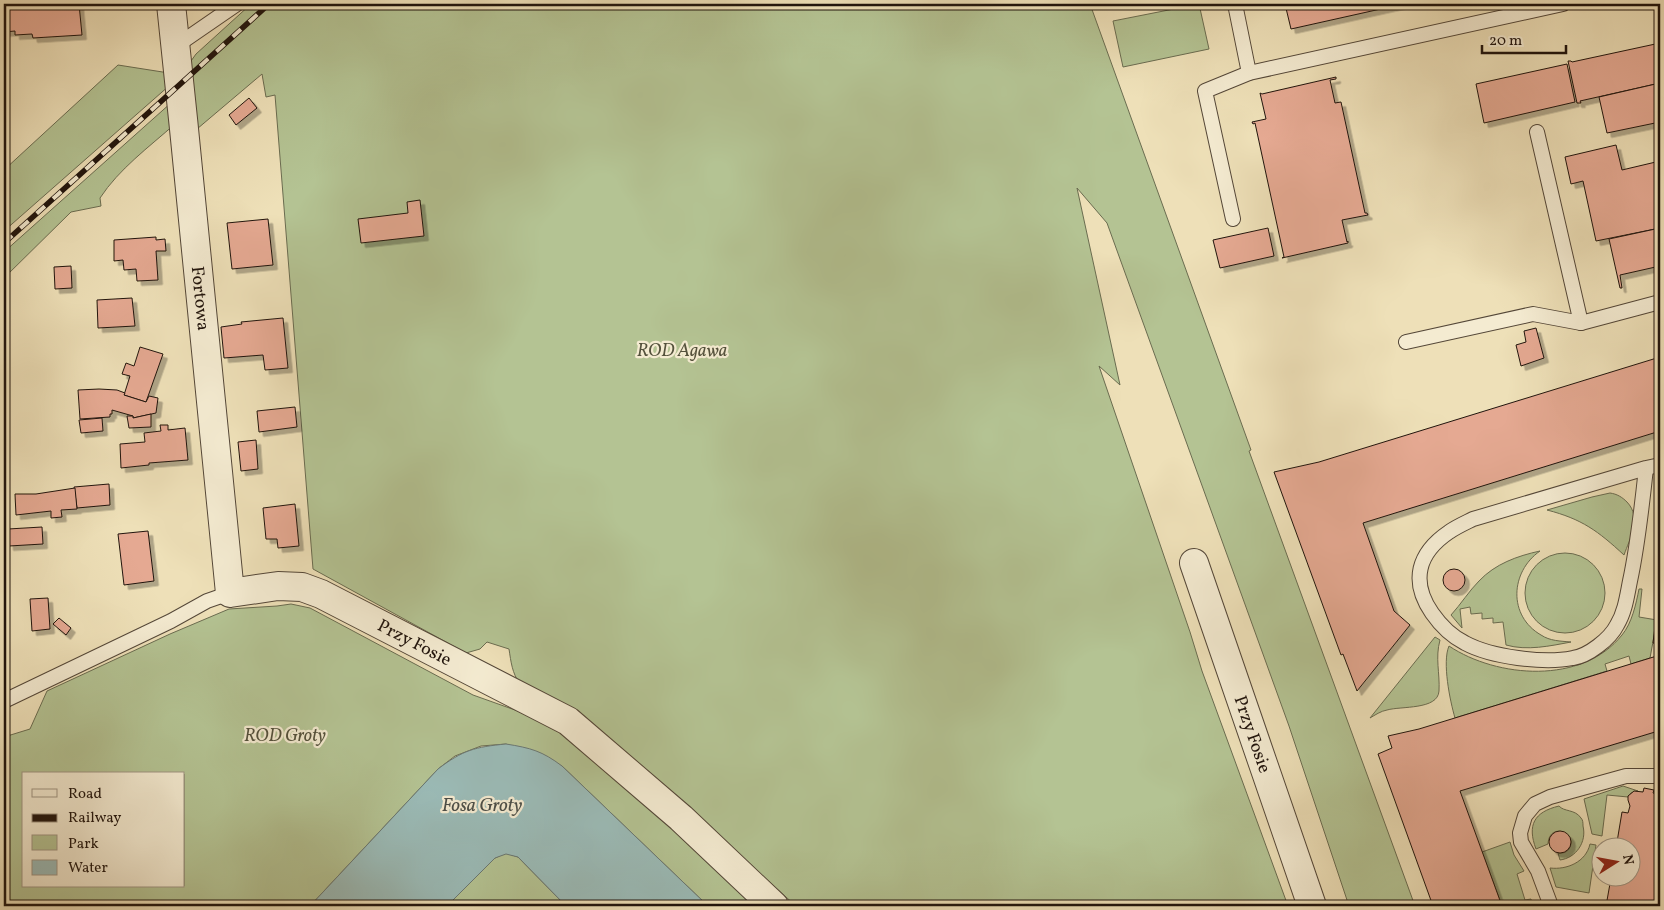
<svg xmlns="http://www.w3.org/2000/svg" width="1664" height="910" font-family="Vollkorn,serif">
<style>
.green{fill:#b4c393;stroke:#6a6c50;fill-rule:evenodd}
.water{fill:#9bbbb7;stroke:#6a7873}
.building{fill:#e5a992;stroke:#20140d;filter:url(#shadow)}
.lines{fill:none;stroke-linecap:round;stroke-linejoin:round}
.lane-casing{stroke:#544738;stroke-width:16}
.street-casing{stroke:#544738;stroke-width:30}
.lane{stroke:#f4ebd1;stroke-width:14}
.street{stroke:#f4ebd1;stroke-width:28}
.rail-casing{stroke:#20140d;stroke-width:5.5}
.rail{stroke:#f4ebd1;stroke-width:4;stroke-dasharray:11;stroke-linecap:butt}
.labels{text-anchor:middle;stroke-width:4.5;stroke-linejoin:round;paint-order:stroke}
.street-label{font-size:18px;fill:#20140d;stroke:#f4ebd1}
.park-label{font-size:18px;font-style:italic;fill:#54513c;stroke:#f4ebd1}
.water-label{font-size:19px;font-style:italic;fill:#4b4e48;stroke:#f4ebd1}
</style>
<defs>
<filter id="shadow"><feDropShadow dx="4.5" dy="4.5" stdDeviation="0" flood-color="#0004"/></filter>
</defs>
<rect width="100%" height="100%" fill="#eee0b8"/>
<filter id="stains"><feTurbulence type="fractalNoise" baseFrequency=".004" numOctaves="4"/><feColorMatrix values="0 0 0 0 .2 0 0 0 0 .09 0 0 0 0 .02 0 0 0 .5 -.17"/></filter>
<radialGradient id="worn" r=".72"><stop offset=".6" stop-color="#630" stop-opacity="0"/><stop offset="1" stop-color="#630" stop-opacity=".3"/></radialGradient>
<g class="green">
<path d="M251,4H1090L1251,450L1249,451L1415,906H1349L1289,726L1107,223L1077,188L1120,385L1099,366L1190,632L1202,671L1288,906H796L591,722L520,684C512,673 511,662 509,649L487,642L480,649L466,653L313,569L275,95L266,97L262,74L197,129L190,67L191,61L196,54Z"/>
<polygon points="1199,4 1209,49 1123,67 1113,21"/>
<polygon points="118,65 169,73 170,85 4,231 4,170"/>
<path d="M172,102L175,124C149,147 119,169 100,198L101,206L71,212L4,278V252Z"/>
<path d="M1610,493C1617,494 1622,497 1627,502C1642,518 1630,538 1624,555C1598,531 1582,519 1547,510L1592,497Z"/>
<path d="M1540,551C1510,572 1508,616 1541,635C1550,641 1560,641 1571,642C1550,646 1527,651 1506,645L1503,622L1493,623V618L1482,619V613L1471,614L1470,607L1460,609L1462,628L1451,615C1461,604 1469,591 1479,581C1495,564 1517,556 1540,551Z"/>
<circle cx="1565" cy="593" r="40"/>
<path d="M1639,589H1642L1639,617L1657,620L1650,658L1631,664L1629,656L1605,664L1607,671L1455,718C1450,701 1442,662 1449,646C1497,678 1582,685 1622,635C1632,623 1636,604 1639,589Z"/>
<path d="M291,604L310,608L473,695L515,710L581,739L757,906H708L562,766L506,744L481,746L455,756L438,769L310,906H4V737L30,729L47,691L170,634L229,609L277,606ZM24,774H184V886H24Z"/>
<path d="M1435,637L1440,640C1435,658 1440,673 1439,691C1438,710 1401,706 1387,710C1381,711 1375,715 1370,718Z"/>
<polygon points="1623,786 1638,791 1631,793 1628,797 1607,795 1602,836 1592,834 1584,799"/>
<path d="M1559,806C1564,812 1575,809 1581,818C1583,820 1583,823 1583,826C1587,842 1576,858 1560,860L1558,853C1563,853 1566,853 1569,849C1579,833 1549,821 1548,844L1536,849C1527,825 1534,812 1559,806Z"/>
<polygon points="1510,842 1514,855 1524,871 1517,874 1525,900 1531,899 1532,906 1502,906 1482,852"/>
<path d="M1590,844L1596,845L1589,893L1556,887L1550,868C1567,870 1586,862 1590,844Z"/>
<polygon points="506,853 518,857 566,906 447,906 495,858"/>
</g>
<path class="water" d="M506,744C531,748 542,751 562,766L708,906H566L518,857L506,854L495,858L447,906H310L438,769C463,750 475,747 506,744Z"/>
<g class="building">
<polygon points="32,4 79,4 82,35 33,38 32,34 15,35 15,31 4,32 4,6"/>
<polygon points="1285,4 1403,4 1291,29"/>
<polygon points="1660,43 1660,83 1580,101 1581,103 1577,103 1568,61 1571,61 1572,62"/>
<polygon points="1567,64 1575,102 1484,123 1476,84"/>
<polygon points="1336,77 1336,79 1330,80 1335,103 1341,102 1365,213 1367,213 1368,215 1342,220 1347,242 1348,241 1348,243 1282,258 1284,257 1255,123 1253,124 1252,122 1266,119 1260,93 1262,94"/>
<polygon points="1660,83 1660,122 1607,133 1599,97"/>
<polygon points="249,98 257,108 236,125 229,115"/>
<polygon points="1616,145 1622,170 1660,161 1660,228 1596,241 1583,181 1571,184 1565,157"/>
<polygon points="420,200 424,236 361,243 358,219 408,213 407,202"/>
<polygon points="268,219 273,265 232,269 227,223"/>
<polygon points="1268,228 1274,256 1220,268 1213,240"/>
<polygon points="1660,228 1660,266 1620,275 1622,288 1620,288 1609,239"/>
<polygon points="156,237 156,240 165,239 166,251 156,251 158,280 137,281 136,269 124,270 123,260 114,261 114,240"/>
<polygon points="71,266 72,288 55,289 54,267"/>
<polygon points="132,298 135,326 98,328 97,300"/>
<polygon points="283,318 288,368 265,370 263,355 224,358 221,327 242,324 241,322"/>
<polygon points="1536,328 1544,358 1521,366 1516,345 1526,342 1524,331"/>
<polygon points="140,347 163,354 146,402 124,395 130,376 122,374 126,363 134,366"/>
<polygon points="1660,357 1660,431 1363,523 1394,611 1410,625 1357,691 1343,654 1341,655 1274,472 1319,462"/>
<polygon points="99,389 117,390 125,393 124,395 146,402 149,396 158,398 156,413 133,418 133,416 112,410 112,414 110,414 110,417 80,419 78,390"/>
<polygon points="295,407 297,427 259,432 257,411"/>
<polygon points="151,414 151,427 129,428 127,416 133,416 133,418"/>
<polygon points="102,418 103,431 81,433 79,420"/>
<polygon points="160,425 168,425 168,430 185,428 188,460 149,463 149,465 121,468 120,444 145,442 144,433 161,431"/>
<polygon points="256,440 258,469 241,471 238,442"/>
<polygon points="109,484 110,505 77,508 74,487"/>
<polygon points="75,488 77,509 61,510 62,517 51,518 51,511 16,515 15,494 36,494"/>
<polygon points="295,504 299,546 278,548 277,539 266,539 263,508"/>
<polygon points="42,527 43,544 9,546 8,529"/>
<polygon points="148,531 154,581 124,585 118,534"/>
<circle cx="1454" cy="580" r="11"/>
<polygon points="1660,586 1660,644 1653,643"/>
<polygon points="48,598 50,629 32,631 30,599"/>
<polygon points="59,618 71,628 66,635 53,624"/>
<polygon points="1660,651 1660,733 1655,732 1460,791 1502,906 1433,906 1378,754 1392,748 1388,736 1419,729 1660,655"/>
<polygon points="1660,740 1660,764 1656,763"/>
<polygon points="1644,788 1654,790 1653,793 1660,795 1660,906 1606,906 1611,878 1632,878 1632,848 1616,848 1622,812 1628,813 1630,806 1628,800 1628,796 1634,791 1643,792"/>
<circle cx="1560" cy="842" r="11"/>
</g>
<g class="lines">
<defs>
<g id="lane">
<polyline points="1235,4 1249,73"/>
<polyline points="176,46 237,4"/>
<polyline points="1537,132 1581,323"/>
<polyline points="1233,219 1205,91 1249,73 1563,4"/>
<polyline points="1406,342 1533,314 1581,323 1660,302"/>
<path d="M1646,468C1642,506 1638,544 1630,581C1627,596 1625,612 1617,625C1610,639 1588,656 1573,658C1544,664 1491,657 1465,643C1451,636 1441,626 1432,613C1410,581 1418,553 1449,532C1456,527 1465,523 1473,519L1646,468L1660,465"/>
<polyline points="4,701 171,621 207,601 230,593"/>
<polyline points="1551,906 1538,871 1521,842 1520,833 1525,816 1535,804 1550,797 1626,776 1660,776"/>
</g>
<g id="street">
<path id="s1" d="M171,4C192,200 210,396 230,593L278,586L302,587L321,594L568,721L681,818L774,906"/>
<path id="s2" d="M1194,563L1312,906"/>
</g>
</defs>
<use href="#lane" class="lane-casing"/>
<use href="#street" class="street-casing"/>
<use href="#lane" class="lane"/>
<use href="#street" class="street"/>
<defs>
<polyline id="rail" points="4,243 269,4"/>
</defs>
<use href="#rail" class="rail-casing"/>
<use href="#rail" class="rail"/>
</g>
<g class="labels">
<g class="street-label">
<text dy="6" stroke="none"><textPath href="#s1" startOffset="296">Fortowa</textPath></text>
<text dy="6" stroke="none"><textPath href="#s1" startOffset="790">Przy Fosie</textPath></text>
<text dy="6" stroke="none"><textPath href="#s2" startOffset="181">Przy Fosie</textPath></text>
</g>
<g class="park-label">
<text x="682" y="356">ROD Agawa</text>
<text x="285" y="741">ROD Groty</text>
</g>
<g class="water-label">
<text x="482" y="811">Fosa Groty</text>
</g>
</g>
<rect width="1664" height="910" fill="none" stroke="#eee0b8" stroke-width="20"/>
<rect x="5" y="5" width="1654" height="900" fill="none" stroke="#20140d" stroke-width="2.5"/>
<rect x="10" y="10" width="1644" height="890" fill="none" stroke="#20140d"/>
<rect x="22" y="772" width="162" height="115" fill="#f4ebd1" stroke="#9f9583"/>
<rect x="32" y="789" width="25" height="8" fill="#f4ebd1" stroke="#9f9583"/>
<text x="68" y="798" font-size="15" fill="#20140d">Road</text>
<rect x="32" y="814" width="25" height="8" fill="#20140d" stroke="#9f9583"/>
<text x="68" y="822" font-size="15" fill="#20140d">Railway</text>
<rect x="32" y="835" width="25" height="15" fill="#b4c393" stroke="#9f9583"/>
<text x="68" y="848" font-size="15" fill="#20140d">Park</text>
<rect x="32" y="860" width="25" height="15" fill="#9bbbb7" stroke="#9f9583"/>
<text x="68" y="872" font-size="15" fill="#20140d">Water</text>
<g transform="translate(1616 862) rotate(79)"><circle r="24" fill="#f4ebd1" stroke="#9f9583"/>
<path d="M0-4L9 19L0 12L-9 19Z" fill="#8f2418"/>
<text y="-8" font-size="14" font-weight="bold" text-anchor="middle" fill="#20140d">N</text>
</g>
<path d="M1482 45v8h84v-8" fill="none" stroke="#20140d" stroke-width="2.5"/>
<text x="1489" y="45" font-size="15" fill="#20140d" stroke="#f4ebd1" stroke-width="4" paint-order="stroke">20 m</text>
<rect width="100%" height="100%" filter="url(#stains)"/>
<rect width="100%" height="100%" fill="url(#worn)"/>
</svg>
